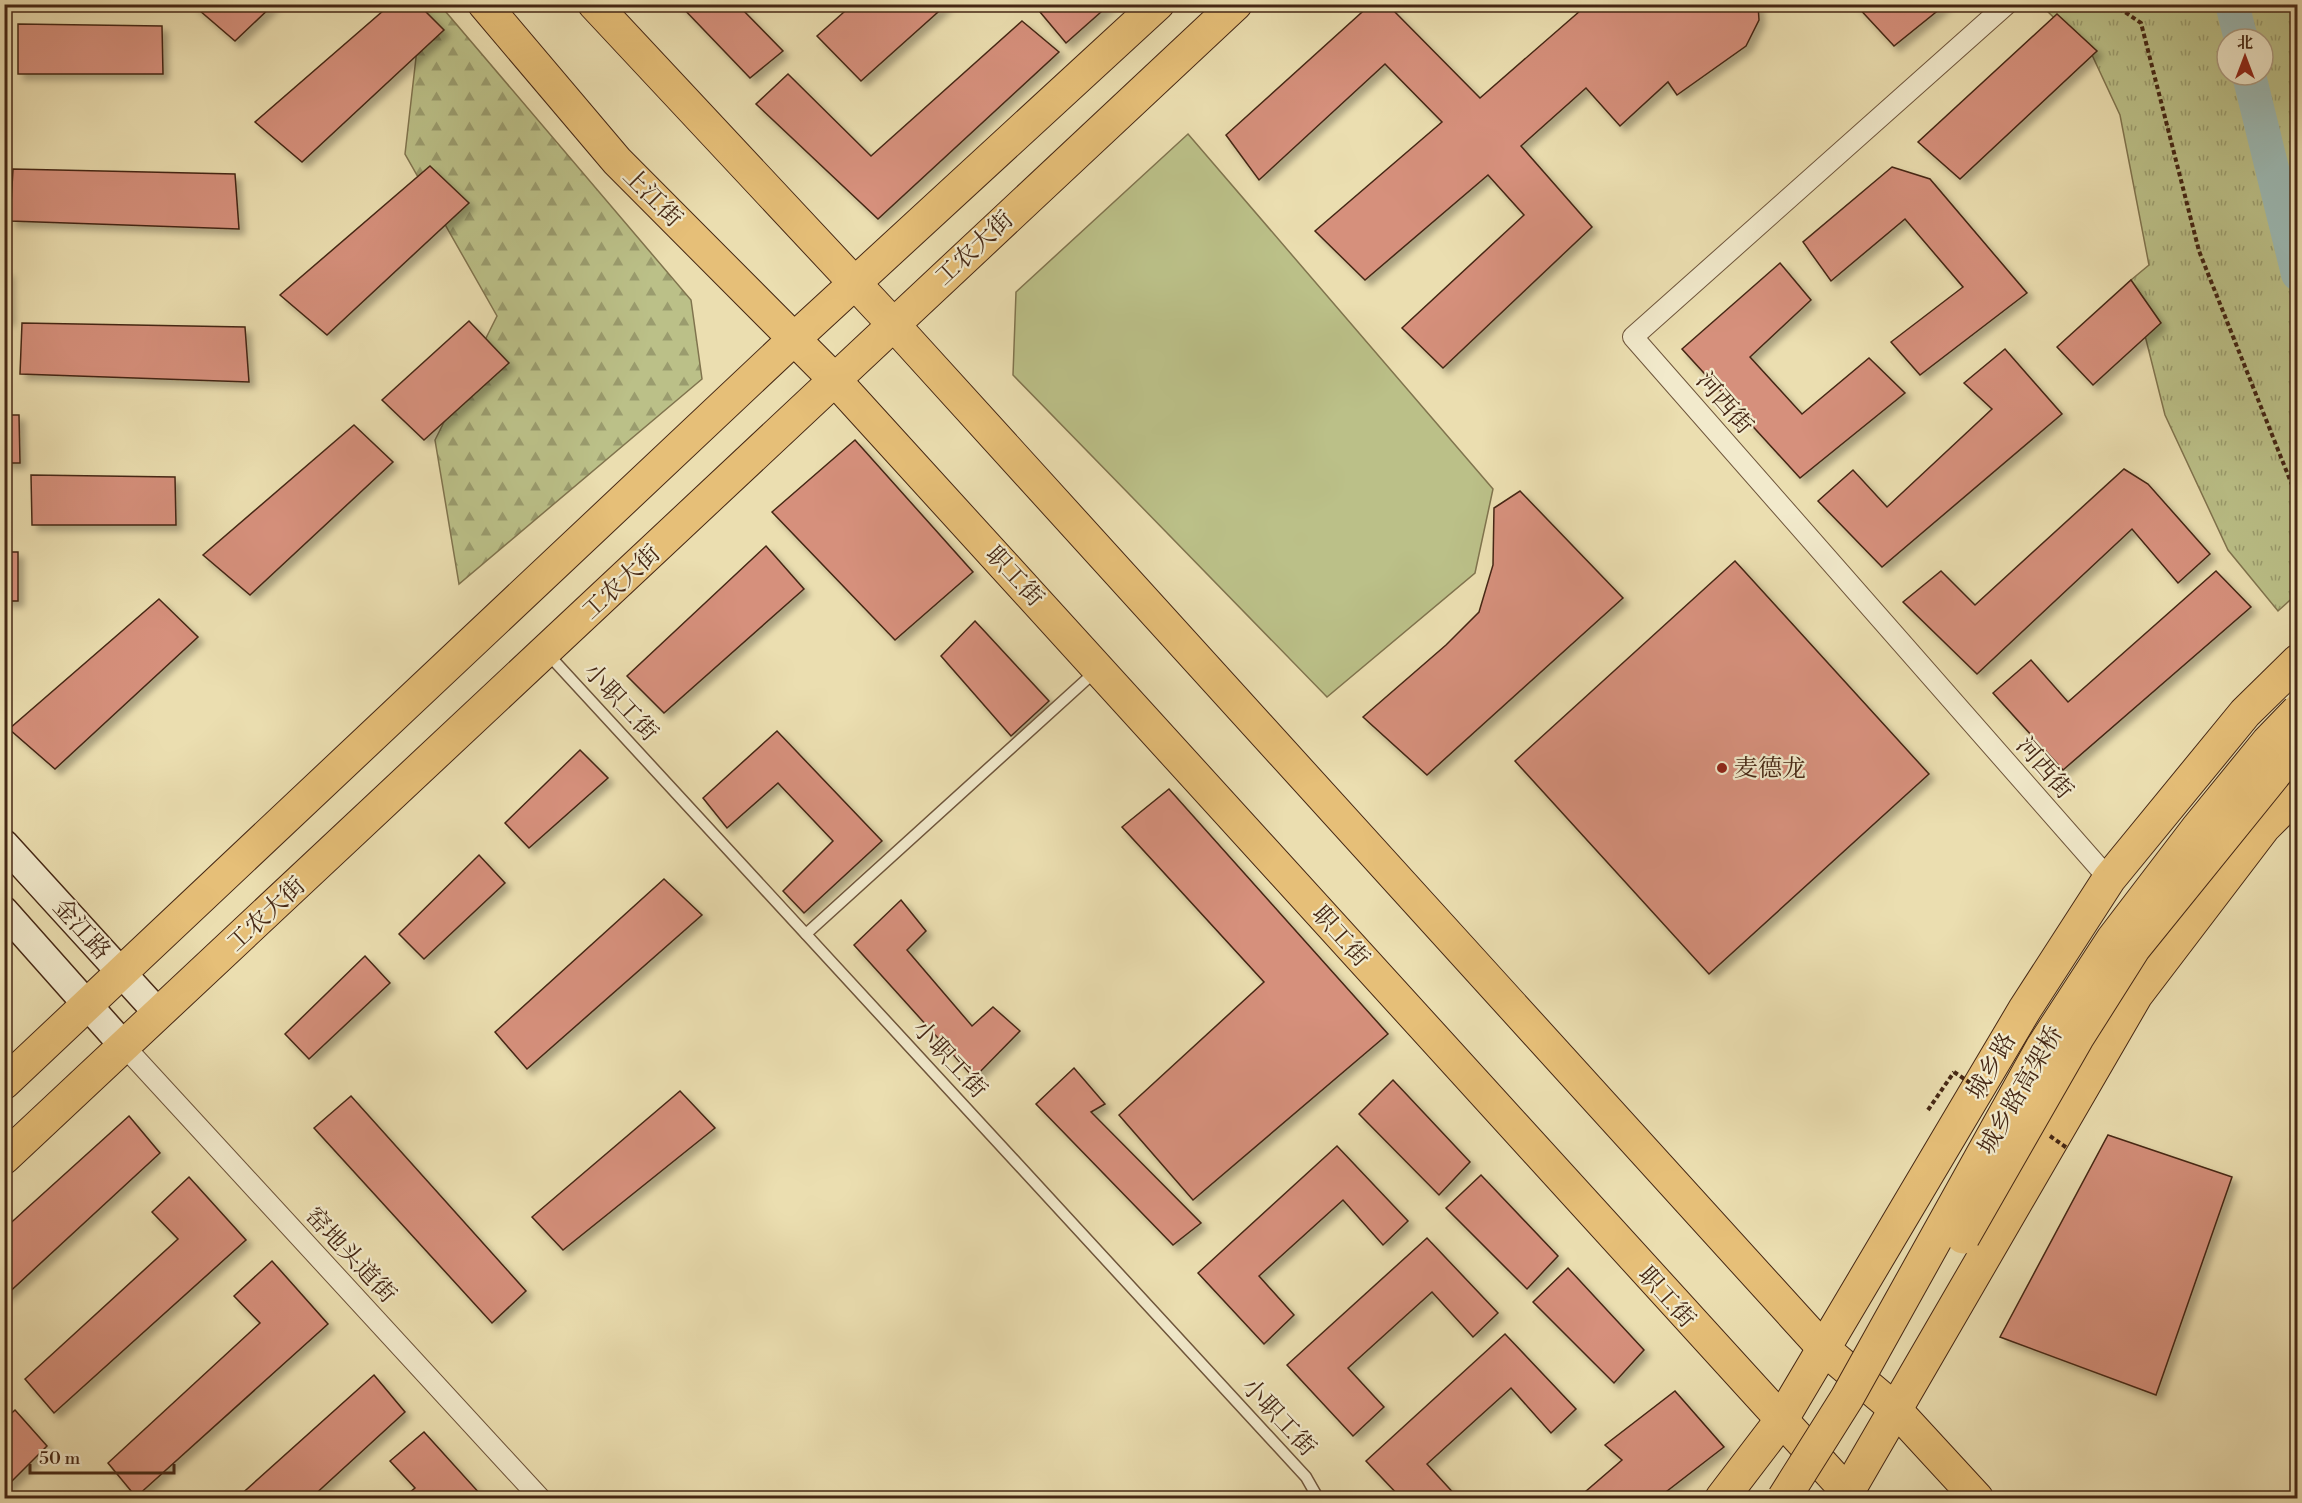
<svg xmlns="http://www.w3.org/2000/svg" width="2302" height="1503" font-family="'Libre Bodoni','Noto Serif SC',serif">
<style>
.grass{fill:#bbc088;stroke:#80744e;stroke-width:1.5}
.forest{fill:url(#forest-firs);stroke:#80744e;stroke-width:1.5}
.park{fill:url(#park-tufts);stroke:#80744e;stroke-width:1.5;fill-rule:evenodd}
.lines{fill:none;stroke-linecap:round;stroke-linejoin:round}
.river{stroke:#9cbab5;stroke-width:34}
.building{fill:#d6907b;stroke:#452714;stroke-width:1.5;filter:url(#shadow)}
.lane-casing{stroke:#6e553b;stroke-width:13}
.street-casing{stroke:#6e553b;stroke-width:22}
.secondary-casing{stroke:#452714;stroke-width:31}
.primary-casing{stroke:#452714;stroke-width:34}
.highway-casing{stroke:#452714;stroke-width:35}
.path{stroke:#452714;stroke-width:4;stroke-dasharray:4.5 3;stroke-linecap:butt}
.lane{stroke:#f2eacc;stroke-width:10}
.street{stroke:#f2eacc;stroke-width:20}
.secondary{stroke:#f2eacc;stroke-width:28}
.primary{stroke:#e6bf78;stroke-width:32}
.highway{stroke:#e6bf78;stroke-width:33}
.highway-bridge-casing{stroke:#452714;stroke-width:35;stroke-linecap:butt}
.path-bridge{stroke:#452714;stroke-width:4;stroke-dasharray:4.5 3;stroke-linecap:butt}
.highway-bridge{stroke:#e6bf78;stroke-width:33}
.poi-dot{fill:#8f2418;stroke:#f2eacc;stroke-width:2}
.labels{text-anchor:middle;stroke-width:4.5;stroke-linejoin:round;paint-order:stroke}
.street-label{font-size:24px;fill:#452714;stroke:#f2eacc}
.poi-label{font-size:24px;fill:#452714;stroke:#f2eacc;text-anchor:start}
</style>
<defs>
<pattern id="forest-firs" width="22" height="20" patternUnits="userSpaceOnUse" patternTransform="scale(1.5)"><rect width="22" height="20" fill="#bbc088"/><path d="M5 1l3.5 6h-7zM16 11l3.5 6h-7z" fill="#9a9c6e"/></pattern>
<pattern id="park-tufts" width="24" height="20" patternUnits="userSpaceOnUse" patternTransform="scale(1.5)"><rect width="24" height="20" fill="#bbc088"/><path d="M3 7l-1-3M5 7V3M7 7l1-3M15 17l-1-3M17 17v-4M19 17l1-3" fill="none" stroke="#9a9c6e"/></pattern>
<filter id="shadow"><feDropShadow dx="5.5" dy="5.5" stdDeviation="3" flood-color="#0004"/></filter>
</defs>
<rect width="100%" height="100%" fill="#ebdeb0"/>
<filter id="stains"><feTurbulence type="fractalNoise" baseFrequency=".00333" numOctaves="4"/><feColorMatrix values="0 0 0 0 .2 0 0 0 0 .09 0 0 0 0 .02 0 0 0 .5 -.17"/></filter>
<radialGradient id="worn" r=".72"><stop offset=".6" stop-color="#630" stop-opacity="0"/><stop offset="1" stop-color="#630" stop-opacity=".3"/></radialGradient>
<polygon class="grass" points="1188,134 1493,489 1475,573 1327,697 1013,375 1016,292"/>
<polygon class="forest" points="422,5 440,5 691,300 702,379 459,584 435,440 497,316 405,154"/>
<path class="park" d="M2041,5H2297L2298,593L2278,611L2228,550L2165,415L2131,280L2149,265L2120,115L2092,55ZM2227,39H2263V75H2227Z"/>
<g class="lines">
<g class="river">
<polyline points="2232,4 2241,39"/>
<polyline points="2249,75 2298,274"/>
</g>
</g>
<g class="building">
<polygon points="192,4 274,4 235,41"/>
<polygon points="391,4 418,4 444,30 302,162 255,122"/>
<polygon points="679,4 737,4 783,51 750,78"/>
<polygon points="853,4 947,4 861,81 817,36"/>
<polygon points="1049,4 1110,4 1066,43 1040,12"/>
<polygon points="1371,4 1387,4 1480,98 1588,4 1758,4 1759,20 1746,46 1677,95 1668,82 1620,126 1586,88 1521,146 1592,227 1443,368 1402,328 1524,215 1488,175 1365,280 1315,231 1442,122 1385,64 1259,180 1226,135"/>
<polygon points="1855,4 1946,4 1894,46"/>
<polygon points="2057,14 2097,51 1960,179 1918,142"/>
<polygon points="1022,21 1059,52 878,219 756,104 788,74 871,156"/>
<polygon points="18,24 162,26 163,74 18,74"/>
<polygon points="430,166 469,203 327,335 280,295"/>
<polygon points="1892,167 1930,179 2027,293 1920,375 1891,342 1963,287 1905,219 1831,281 1803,242"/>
<polygon points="13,169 235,174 239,229 10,221"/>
<polygon points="1780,263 1811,300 1750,357 1802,414 1869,358 1905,393 1800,478 1682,349"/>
<polygon points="4,271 8,271 9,320 4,320"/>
<polygon points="2131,280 2161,323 2093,385 2057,347"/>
<polygon points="469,321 509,363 424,440 382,400"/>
<polygon points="22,323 245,327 249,382 20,374"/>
<polygon points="2005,349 2062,414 1882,567 1818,501 1853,470 1887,507 1992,409 1964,383"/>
<polygon points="4,415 19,415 20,463 4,463"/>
<polygon points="354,425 393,462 250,595 203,555"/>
<polygon points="855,440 973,572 895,640 772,512"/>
<polygon points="2124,469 2148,484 2210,554 2178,583 2132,529 1977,674 1903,602 1941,571 1975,605"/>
<polygon points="31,475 175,477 176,525 32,525"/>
<polygon points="1520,491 1623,598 1427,775 1363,717 1446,645 1479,612 1493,565 1494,508"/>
<polygon points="766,546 804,589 664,713 627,676"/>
<rect x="4" y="552" width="14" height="49"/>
<polygon points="1735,561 1929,774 1709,974 1515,761"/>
<polygon points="2216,571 2251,607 2063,770 1993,693 2031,660 2068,702"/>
<polygon points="159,599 198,637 55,769 9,729"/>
<polygon points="975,621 1049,701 1011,736 941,656"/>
<polygon points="777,731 882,841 804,913 783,891 833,841 778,783 727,828 703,798"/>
<polygon points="580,750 608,778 529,848 505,823"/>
<polygon points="1169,789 1388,1034 1193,1200 1119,1115 1264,982 1122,827"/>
<polygon points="479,855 505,883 424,959 399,934"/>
<polygon points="664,879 702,915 527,1069 495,1032"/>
<polygon points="901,900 926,931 907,950 972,1026 993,1007 1020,1031 974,1078 854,945"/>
<polygon points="365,956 390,983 309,1059 285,1034"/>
<polygon points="1074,1068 1105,1104 1091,1112 1201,1223 1173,1245 1036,1104"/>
<polygon points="1393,1080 1470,1162 1439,1195 1359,1114"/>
<polygon points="680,1091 715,1128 563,1250 532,1217"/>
<polygon points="351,1096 526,1291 492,1323 314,1128"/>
<polygon points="129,1116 160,1153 4,1297 4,1229"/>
<polygon points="2108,1135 2232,1177 2156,1395 2000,1337"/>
<polygon points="1337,1146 1408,1221 1383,1245 1343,1200 1259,1276 1294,1315 1264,1344 1198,1273"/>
<polygon points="1481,1175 1558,1256 1527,1289 1446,1208"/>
<polygon points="189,1177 246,1240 54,1413 25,1379 178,1239 152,1212"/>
<polygon points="1427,1238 1498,1313 1473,1337 1432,1292 1348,1368 1384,1407 1353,1436 1287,1365"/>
<polygon points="272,1261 328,1324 136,1497 108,1463 260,1323 234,1296"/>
<polygon points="1568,1268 1644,1350 1614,1383 1533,1302"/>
<polygon points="1505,1334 1576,1409 1551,1433 1511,1388 1427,1464 1458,1498 1401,1498 1366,1461"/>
<polygon points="374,1375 405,1412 311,1498 237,1498"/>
<polygon points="1675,1391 1724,1447 1658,1498 1578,1498 1622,1460 1605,1445"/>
<polygon points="15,1410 47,1446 4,1489 4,1420"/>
<polygon points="424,1432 482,1496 479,1498 403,1498 415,1488 390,1461"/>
</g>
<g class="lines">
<defs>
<g id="lane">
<polyline points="546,652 1306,1477 1318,1498"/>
<polyline points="806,934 1097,670"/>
</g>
<g id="street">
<polyline points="2007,4 1633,337 2109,879"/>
<polyline points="124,1046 540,1498"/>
</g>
<g id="secondary">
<polyline points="4,844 159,1014"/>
<polyline points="4,911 124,1046"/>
</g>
<g id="primary">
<polyline points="484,4 617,161 834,379 1853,1498"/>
<polyline points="594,4 893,324 1824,1349 1895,1409 1977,1498"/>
<polyline points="4,1083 794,339 1158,4"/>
<polyline points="4,1158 1236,4"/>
</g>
<g id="highway">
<polyline points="1722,1498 1780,1422 2025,1009 2109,879 2245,713 2298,661"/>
<polyline points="1844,1498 2136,995 2264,827 2298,793"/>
</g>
</defs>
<use href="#lane" class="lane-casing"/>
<use href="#street" class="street-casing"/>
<use href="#secondary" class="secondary-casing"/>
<use href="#primary" class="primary-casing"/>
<use href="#highway" class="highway-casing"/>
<g class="path">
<polyline points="2113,4 2141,23 2199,251 2292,485 2298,491"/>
<polyline points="1928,1110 1954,1072"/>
</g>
<use href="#lane" class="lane"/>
<use href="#street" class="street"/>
<use href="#secondary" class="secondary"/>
<use href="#primary" class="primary"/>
<use href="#highway" class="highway"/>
<defs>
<g id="highway-bridge">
<polyline points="1963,1237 2077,1038 2134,948 2298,745"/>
<polyline points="1784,1498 1847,1398 2042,1048 2113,939 2197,829 2268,742 2298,711"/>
</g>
</defs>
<use href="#highway-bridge" class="highway-bridge-casing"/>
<g class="path-bridge">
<polyline points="1954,1072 1988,1095"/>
<polyline points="2050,1136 2067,1148"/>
</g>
<use href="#highway-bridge" class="highway-bridge"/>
</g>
<circle class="poi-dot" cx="1722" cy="768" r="6"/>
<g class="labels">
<g class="street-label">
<text transform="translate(653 197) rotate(45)" y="8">上江街</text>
<text transform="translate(974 248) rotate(-43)" y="8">工农大街</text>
<text transform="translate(1725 403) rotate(49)" y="8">河西街</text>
<text transform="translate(1015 576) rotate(47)" y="8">职工街</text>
<text transform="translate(621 582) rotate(-43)" y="8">工农大街</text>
<text transform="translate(621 702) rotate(47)" y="8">小职工街</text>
<text transform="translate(2045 768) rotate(49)" y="8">河西街</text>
<text transform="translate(266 914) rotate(-43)" y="8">工农大街</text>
<text transform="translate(82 929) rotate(48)" y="8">金江路</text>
<text transform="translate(1341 936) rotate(48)" y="8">职工街</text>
<text transform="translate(950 1059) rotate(47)" y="8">小职工街</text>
<text transform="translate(1991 1066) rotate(-60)" y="8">城乡路</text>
<text transform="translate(2020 1090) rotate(-60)" y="8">城乡路高架桥</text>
<text transform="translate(351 1255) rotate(47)" y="8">窑地头道街</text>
<text transform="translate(1667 1297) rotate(48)" y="8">职工街</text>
<text transform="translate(1279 1417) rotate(47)" y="8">小职工街</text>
</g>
<g class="poi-label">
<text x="1734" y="776">麦德龙</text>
</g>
</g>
<rect width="2302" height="1503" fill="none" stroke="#ebdeb0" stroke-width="24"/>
<rect x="6" y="6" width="2290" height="1491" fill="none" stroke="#452714" stroke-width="3"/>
<rect x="12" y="12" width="2278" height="1479" fill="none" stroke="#452714" stroke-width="1.5"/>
<g transform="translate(2245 57)"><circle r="28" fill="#f2eacc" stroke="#ad9c82" stroke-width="1.5"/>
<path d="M0-4.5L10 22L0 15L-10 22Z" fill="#8f2418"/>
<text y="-9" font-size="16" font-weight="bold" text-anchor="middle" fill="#452714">北</text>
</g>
<path d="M30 1464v9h144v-9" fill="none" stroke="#452714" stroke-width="3"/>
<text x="39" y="1464" font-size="18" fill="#452714" stroke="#f2eacc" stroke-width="4.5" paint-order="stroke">50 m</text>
<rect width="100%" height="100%" filter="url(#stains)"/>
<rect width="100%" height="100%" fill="url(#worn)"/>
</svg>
